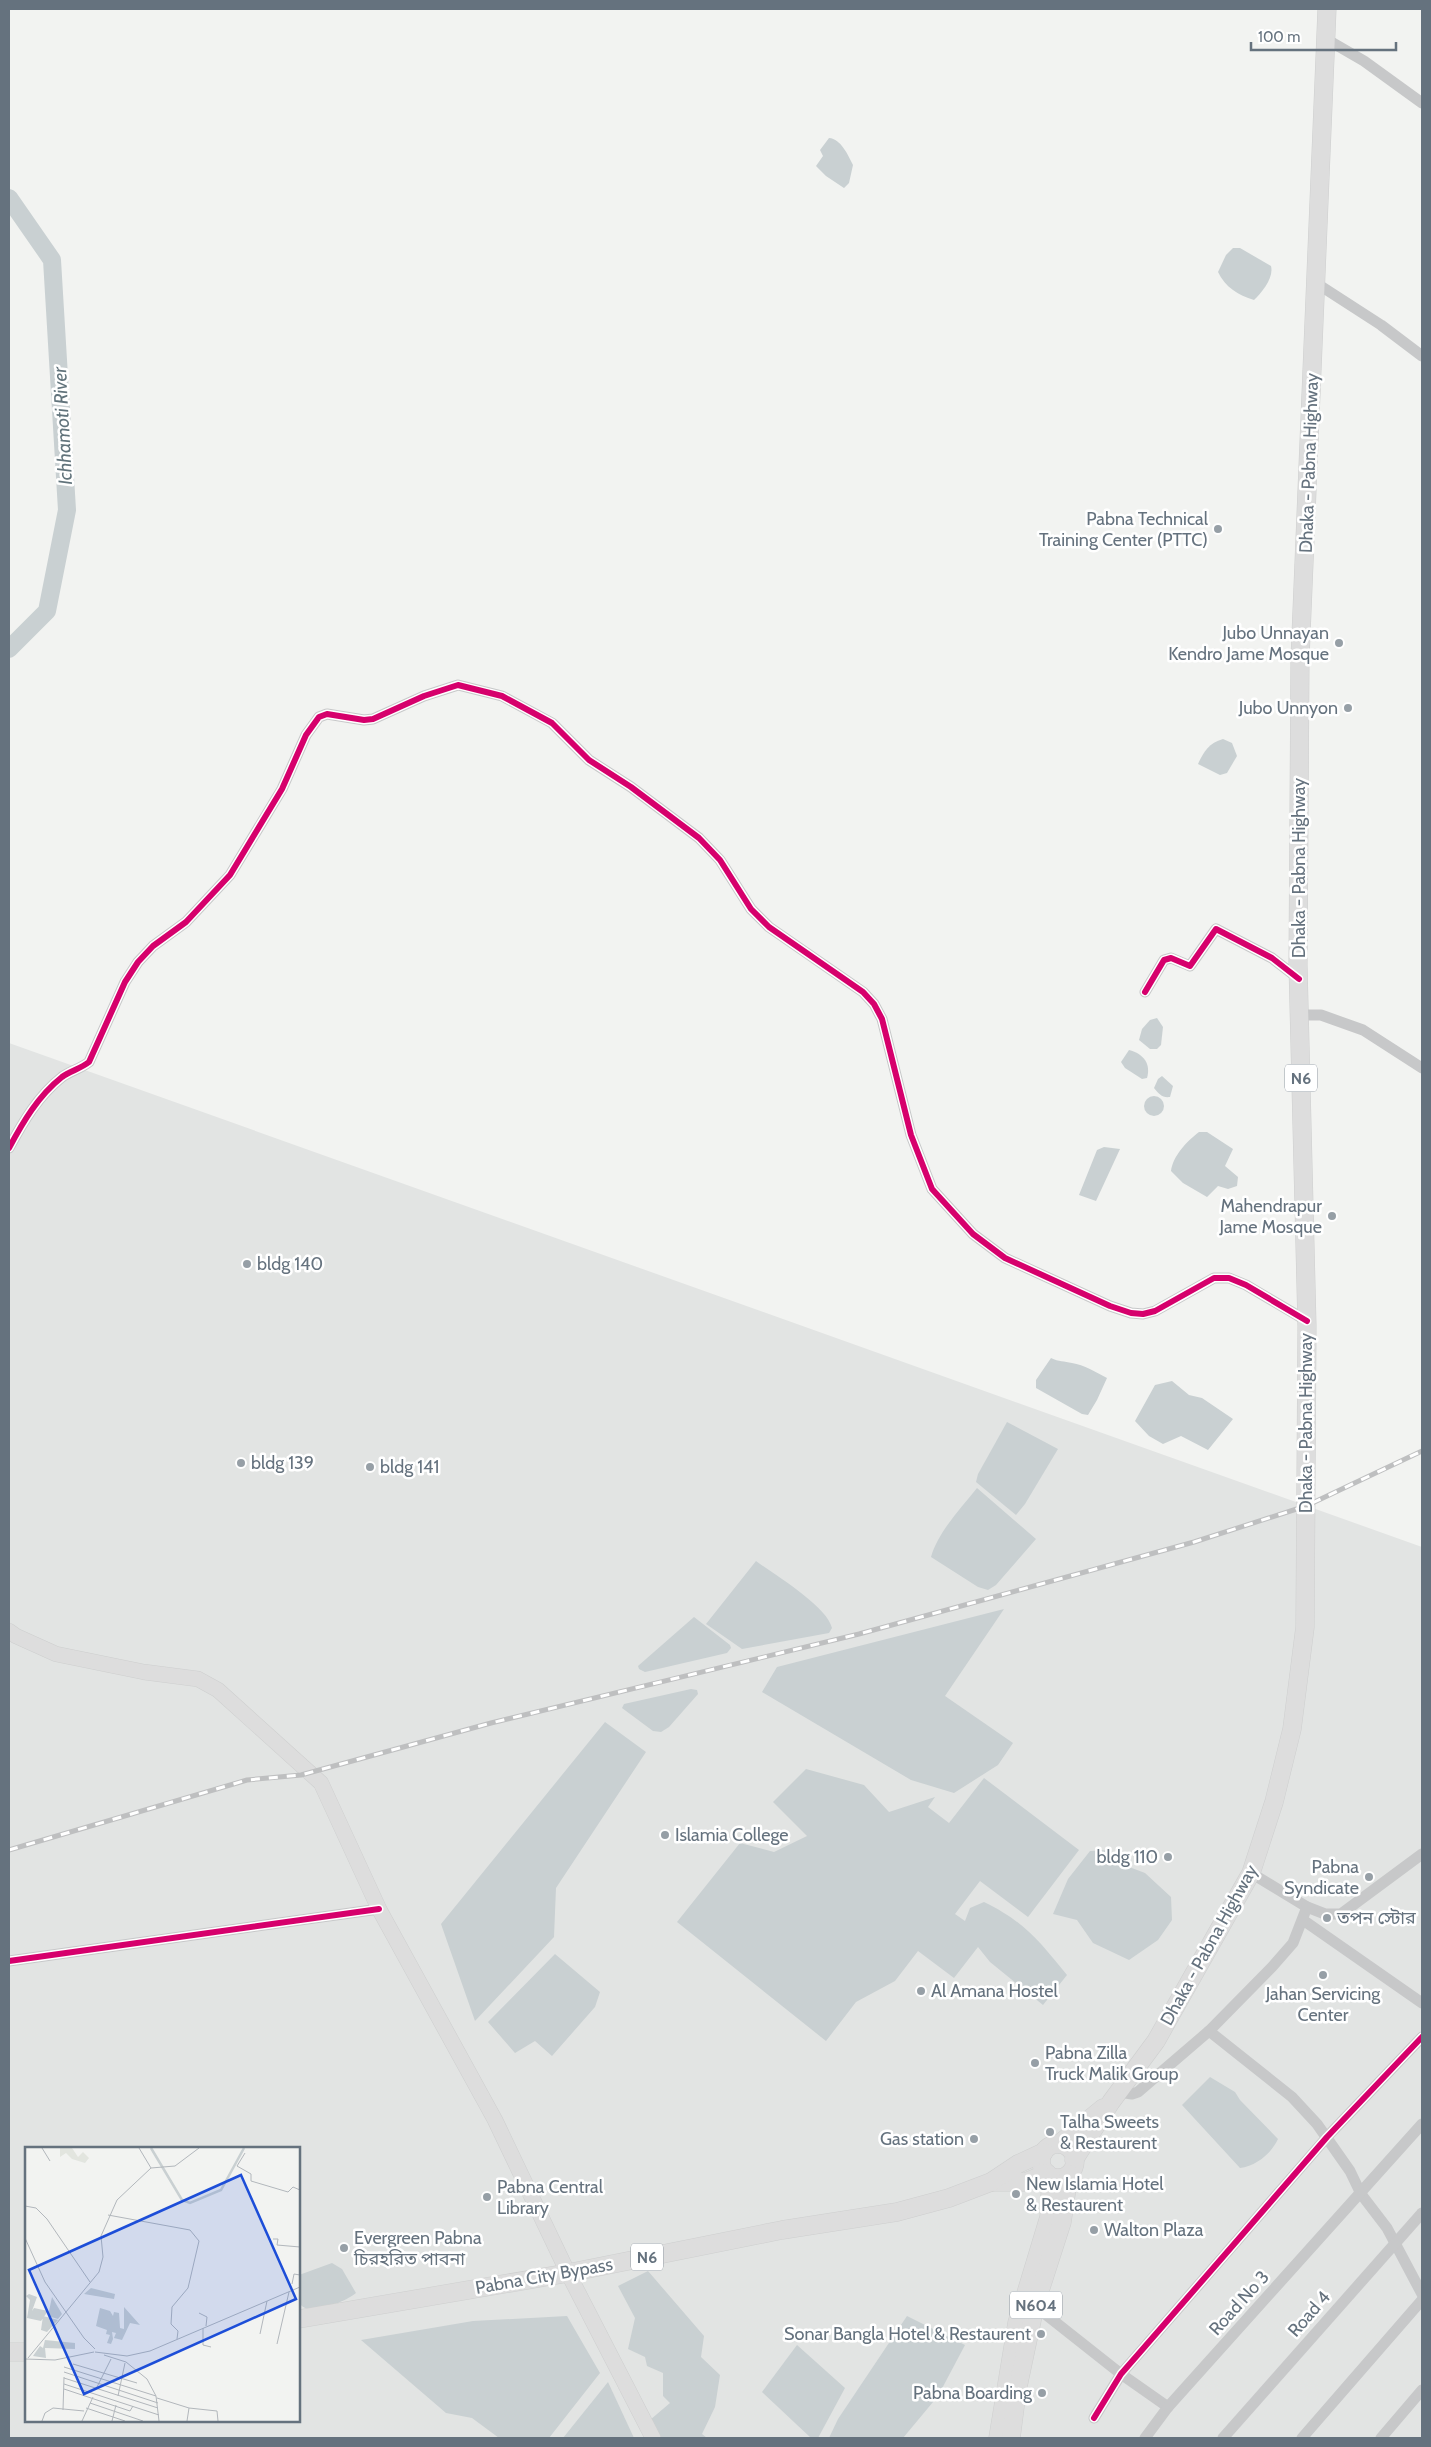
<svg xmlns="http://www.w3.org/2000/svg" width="1431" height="2447" font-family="Cabin,'Noto Sans Bengali',sans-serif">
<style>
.built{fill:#e2e4e3;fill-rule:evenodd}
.water{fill:#c9d0d2}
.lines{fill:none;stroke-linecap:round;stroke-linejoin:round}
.river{stroke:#c9d0d2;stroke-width:18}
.major-casing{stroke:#cecfcf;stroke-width:16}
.highway-casing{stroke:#cecfcf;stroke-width:19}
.minor{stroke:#c7c8c9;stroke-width:11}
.major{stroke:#ddd;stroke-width:15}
.highway{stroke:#ddd;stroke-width:18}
.rail-casing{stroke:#bebfc0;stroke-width:5}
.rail{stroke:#fff;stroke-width:3;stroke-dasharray:9;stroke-linecap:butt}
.cycleway-casing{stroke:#fff;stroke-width:9}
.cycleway{stroke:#d6006c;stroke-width:6}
.poi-dot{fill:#969fa6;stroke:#fff;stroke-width:2}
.labels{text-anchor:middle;stroke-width:5;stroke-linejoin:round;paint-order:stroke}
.shield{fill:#fff;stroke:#939ca5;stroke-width:1}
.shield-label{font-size:16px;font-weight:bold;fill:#65727e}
.street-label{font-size:18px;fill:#65727e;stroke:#fff}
.poi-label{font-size:18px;fill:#65727e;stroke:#fff;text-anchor:start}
.water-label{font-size:19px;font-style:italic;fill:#61737b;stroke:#fff}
.inset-river{fill:none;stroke:#c9d0d2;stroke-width:2.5}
.inset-road{fill:none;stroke:#b2b7bc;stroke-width:1}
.view{fill:#1d4ed8;fill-opacity:0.15;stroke:#1d4ed8;stroke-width:2.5}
.inset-edge{fill:none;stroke:#65727e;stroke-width:2.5}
</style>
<rect width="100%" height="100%" fill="#f2f3f1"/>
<path class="built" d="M9,1043L1422,1547V2438H9ZM26,2148H299V2421H26Z"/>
<g class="water">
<path d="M829,138C841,139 848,155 853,165L849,183L844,188L826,176L816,166L823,156L820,150Z"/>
<path d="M1233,248H1240L1271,266C1274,278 1262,292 1254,300C1238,295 1225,287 1218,272L1226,255Z"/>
<path d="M1223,739L1232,743L1237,756L1227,773L1220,775L1198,764C1204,751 1209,743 1223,739Z"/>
<polygon points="1157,1018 1163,1027 1161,1045 1157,1049 1150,1049 1139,1040 1142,1029 1150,1020"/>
<path d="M1129,1050C1144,1054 1151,1064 1147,1078L1142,1079L1125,1068L1121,1062Z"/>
<path d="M1162,1076L1173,1086L1170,1097C1162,1098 1159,1094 1154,1088L1158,1079Z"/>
<circle cx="1154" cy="1106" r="10"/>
<path d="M1199,1132H1207L1233,1149L1225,1166L1238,1177L1237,1186L1228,1189L1218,1186L1207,1197L1183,1183L1171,1171C1173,1156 1187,1141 1199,1132Z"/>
<polygon points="1104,1147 1120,1149 1096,1201 1079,1195 1097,1150"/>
<path d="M1051,1358C1059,1362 1064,1361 1072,1363C1084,1365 1096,1372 1107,1378L1097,1400L1088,1415L1082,1414L1036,1388V1380Z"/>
<polygon points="1172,1381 1189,1395 1202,1398 1233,1419 1208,1450 1181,1436 1163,1444 1149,1436 1135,1421 1155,1385"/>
<polygon points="1007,1422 1058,1449 1025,1504 1016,1515 976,1482 978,1474"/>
<path d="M977,1488L1036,1539L996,1585L988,1590L978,1587L931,1557C938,1532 961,1508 977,1488Z"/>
<path d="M756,1561C775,1575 827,1606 832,1628L829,1633L742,1649L706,1624Z"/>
<polygon points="1004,1609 945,1696 1013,1743 998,1765 954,1793 911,1780 762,1692 777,1667"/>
<polygon points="694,1617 730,1645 731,1648 727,1653 645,1672 639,1669 638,1666"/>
<polygon points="691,1689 697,1690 698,1694 669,1727 661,1732 653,1731 622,1708 624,1704"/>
<polygon points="605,1722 646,1752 556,1888 554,1937 475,2021 441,1924"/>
<path d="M806,1769L864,1785L889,1812L935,1797L928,1807L949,1823L984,1778L1079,1850L1028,1917L980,1881L955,1914L965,1921L970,1908L984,1902C1025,1922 1039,1941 1067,1975L1043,2005L990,1962L978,1947L954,1978L918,1951L895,1981L856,2002L826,2041L677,1922L740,1843L774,1852L807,1836L773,1802Z"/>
<polygon points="1111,1850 1116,1862 1145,1873 1171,1897 1172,1920 1158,1940 1129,1960 1093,1943 1077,1920 1053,1914 1068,1879 1090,1851"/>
<polygon points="555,1954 600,1992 595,2007 552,2056 535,2041 515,2053 488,2022"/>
<path d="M1210,2077L1235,2092L1240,2100L1278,2139C1271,2154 1256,2166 1240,2168L1182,2105Z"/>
<path d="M332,2263L342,2269L356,2293C347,2301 306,2319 299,2302C296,2295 299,2282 299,2275Z"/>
<polygon points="648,2271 704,2336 701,2357 720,2375 715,2407 702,2434 707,2438 659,2438 650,2420 670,2403 663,2396 663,2373 647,2366 645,2357 628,2349 635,2318 618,2286"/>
<polygon points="567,2316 600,2373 549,2438 499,2438 472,2418 446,2413 361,2340 473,2321"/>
<polygon points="907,2316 965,2345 938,2396 903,2438 829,2438 838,2419"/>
<polygon points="797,2345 845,2388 818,2438 811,2438 762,2392"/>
<polygon points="608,2382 634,2438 563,2438"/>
</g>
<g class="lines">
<polyline class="river" points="9,198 52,260 67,510 47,611 9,649"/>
<defs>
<polyline id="major" points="9,1631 16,1636 56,1654 144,1672 198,1679 218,1690 321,1783 379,1909 495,2120 568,2273 653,2438"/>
<g id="highway">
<polyline points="1059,2144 1103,2108"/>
<circle cx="1058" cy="2161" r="17"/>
<polyline points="1074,2160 1111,2102 1156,2041 1251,1873 1274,1802 1292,1729 1305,1627 1307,1326 1298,965 1300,659 1327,9"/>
<polyline points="991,2182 1026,2182 1047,2173"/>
<polyline points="299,2319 568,2273 782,2230 897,2212 949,2198 991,2182 1018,2164 1044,2152"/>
<polyline points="9,2352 26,2352"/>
<polyline points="998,2438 1017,2323 1049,2217 1051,2177"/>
<polyline points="1011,2438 1017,2391 1035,2306 1062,2222 1069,2174"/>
</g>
</defs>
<use href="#major" class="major-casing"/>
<use href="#highway" class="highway-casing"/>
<g class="minor">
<polyline points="1326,39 1364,61 1422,103"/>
<polyline points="1316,283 1381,325 1422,356"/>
<polyline points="1145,992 1164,960 1171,958 1190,966 1216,929 1272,958 1299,979"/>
<polyline points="1300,1015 1321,1015 1363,1030 1422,1068"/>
<path d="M9,1148C23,1122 38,1096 62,1077C70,1071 80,1069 89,1062L125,982L138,962L153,946L186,922L230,875L282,789L306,735L319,717L327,714L364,720L373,719L424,696L458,685L502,696L552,723L589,760L631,787L699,838L720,860L751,909L769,927L863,992L874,1004L882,1019L911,1135L932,1189L973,1234L1005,1258L1110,1306L1131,1313L1143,1314L1155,1311L1214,1278H1229L1246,1285L1307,1321"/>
<polyline points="1251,1873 1307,1907"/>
<polyline points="1303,1920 1422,2003"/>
<polyline points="9,1961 379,1909"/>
<polyline points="1209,2031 1292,2097 1317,2124 1350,2171 1361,2194 1387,2228 1422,2294"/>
<polyline points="1119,2092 1132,2094 1138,2092 1209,2031 1272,1967 1293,1943 1307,1907 1325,1914 1341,1914 1422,1854"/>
<polyline points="1035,2306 1121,2374 1168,2407"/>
<polyline points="1094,2418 1121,2374 1222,2258 1327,2137 1422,2037"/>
<polyline points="1145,2438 1168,2407 1422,2124"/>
<polyline points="1223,2438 1422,2213"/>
<polyline points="1302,2438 1422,2300"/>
<polyline points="1381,2438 1422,2390"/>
</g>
<use href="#major" class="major"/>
<use href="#highway" class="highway"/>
<defs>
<polyline id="rail" points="9,1850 247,1780 301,1775 491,1723 859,1634 1194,1542 1306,1506 1422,1451"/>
</defs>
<use href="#rail" class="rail-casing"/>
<use href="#rail" class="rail"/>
<defs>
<g id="cycleway">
<polyline points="1145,992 1164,960 1171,958 1190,966 1216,929 1272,958 1299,979"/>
<path d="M9,1148C23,1122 38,1096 62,1077C70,1071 80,1069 89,1062L125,982L138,962L153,946L186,922L230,875L282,789L306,735L319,717L327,714L364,720L373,719L424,696L458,685L502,696L552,723L589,760L631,787L699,838L720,860L751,909L769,927L863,992L874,1004L882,1019L911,1135L932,1189L973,1234L1005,1258L1110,1306L1131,1313L1143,1314L1155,1311L1214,1278H1229L1246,1285L1307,1321"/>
<polyline points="9,1961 379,1909"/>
<polyline points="1094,2418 1121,2374 1222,2258 1327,2137 1422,2037"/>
</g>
</defs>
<use href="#cycleway" class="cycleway-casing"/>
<use href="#cycleway" class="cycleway"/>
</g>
<g class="poi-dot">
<circle cx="1218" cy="529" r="5"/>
<circle cx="1339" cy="643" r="5"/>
<circle cx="1348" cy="708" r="5"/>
<circle cx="1332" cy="1216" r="5"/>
<circle cx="247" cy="1264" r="5"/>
<circle cx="241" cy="1463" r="5"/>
<circle cx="370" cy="1467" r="5"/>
<circle cx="665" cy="1835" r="5"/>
<circle cx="1168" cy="1857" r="5"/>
<circle cx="1369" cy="1877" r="5"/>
<circle cx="1327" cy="1918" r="5"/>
<circle cx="1323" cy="1975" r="5"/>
<circle cx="921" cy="1991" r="5"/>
<circle cx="1035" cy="2063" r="5"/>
<circle cx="1050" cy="2132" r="5"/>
<circle cx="974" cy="2139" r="5"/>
<circle cx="1016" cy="2194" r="5"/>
<circle cx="487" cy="2197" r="5"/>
<circle cx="1094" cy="2230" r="5"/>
<circle cx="344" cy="2248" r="5"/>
<circle cx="1041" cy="2334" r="5"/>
<circle cx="1042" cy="2393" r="5"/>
</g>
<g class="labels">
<g class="shield">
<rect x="1285" y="1064.5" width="32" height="27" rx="4"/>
<rect x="631" y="2243.5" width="32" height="27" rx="4"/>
<rect x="1010" y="2291.5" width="52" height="27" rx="4"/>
</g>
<g class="shield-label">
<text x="1301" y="1084">N6</text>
<text x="647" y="2263">N6</text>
<text x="1036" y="2311">N604</text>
</g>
<g class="street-label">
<text transform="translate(1309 463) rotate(-88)" y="6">Dhaka - Pabna Highway</text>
<text transform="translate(1299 868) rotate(-90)" y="6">Dhaka - Pabna Highway</text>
<text transform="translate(1306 1423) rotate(-90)" y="6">Dhaka - Pabna Highway</text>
<text transform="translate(1209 1945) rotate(-61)" y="6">Dhaka - Pabna Highway</text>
<text transform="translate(544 2276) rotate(-10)" y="6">Pabna City Bypass</text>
<text transform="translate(1239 2303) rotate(-48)" y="6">Road No 3</text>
<text transform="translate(1309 2314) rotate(-49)" y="6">Road 4</text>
</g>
<g class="poi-label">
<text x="1208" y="525" text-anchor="end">Pabna Technical<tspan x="1208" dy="21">Training Center (PTTC)</tspan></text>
<text x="1329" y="639" text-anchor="end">Jubo Unnayan<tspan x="1329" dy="21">Kendro Jame Mosque</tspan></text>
<text x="1338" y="714" text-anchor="end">Jubo Unnyon</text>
<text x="1322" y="1212" text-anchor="end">Mahendrapur<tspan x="1322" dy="21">Jame Mosque</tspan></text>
<text x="257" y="1270">bldg 140</text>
<text x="251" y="1469">bldg 139</text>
<text x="380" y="1473">bldg 141</text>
<text x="675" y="1841">Islamia College</text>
<text x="1158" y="1863" text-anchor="end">bldg 110</text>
<text x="1359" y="1873" text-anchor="end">Pabna<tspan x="1359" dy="21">Syndicate</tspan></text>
<text x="1337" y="1924">তপন স্টোর</text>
<text x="931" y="1997">Al Amana Hostel</text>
<text x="1323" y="2000" text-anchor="middle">Jahan Servicing<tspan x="1323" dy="21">Center</tspan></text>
<text x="1045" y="2059">Pabna Zilla<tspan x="1045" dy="21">Truck Malik Group</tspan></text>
<text x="1060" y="2128">Talha Sweets<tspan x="1060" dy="21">&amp; Restaurent</tspan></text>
<text x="964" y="2145" text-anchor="end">Gas station</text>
<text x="1026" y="2190">New Islamia Hotel<tspan x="1026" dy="21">&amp; Restaurent</tspan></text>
<text x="497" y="2193">Pabna Central<tspan x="497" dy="21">Library</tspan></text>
<text x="1104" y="2236">Walton Plaza</text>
<text x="354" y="2244">Evergreen Pabna<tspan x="354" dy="21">চিরহরিত পাবনা</tspan></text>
<text x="1031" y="2340" text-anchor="end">Sonar Bangla Hotel &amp; Restaurent</text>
<text x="1032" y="2399" text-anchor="end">Pabna Boarding</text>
</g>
<g class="water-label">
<text transform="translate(62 426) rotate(-93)" y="7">Ichhamoti River</text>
</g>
</g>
<g transform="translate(25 2147)">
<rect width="275" height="275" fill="#f2f3f1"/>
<path d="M35,1H47L53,10L58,5L64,11L60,16L47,12L41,6L35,10Z" fill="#e2e5df"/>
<path d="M66,141L90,147L89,152L59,147ZM4,147L12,150L7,164L9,161L23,164L16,174L2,171L5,153L1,149ZM27,150L37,167L33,172L23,169ZM99,160L115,178L105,176L97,193L89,191L91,186L87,185L88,192L86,197L82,196L85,188L81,187L82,183L71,179L75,161L85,164L88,169L89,165L94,166L95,181L99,182ZM18,169L33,173L22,185L16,183ZM20,193L50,196V202L20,201L21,211L8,209L15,199L18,201Z" fill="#c9d0d2"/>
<path class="inset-river" d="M126,1L157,53L165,56L196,43L219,1"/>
<path class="inset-road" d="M17,1L25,14M114,1L126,21M220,6L212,19L226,27V34L263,45L268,40L275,43M0,59L11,61L22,72L65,135M83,68L165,83L174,94L163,141L147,160L146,177L153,184L152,192M0,91L20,135L59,191L70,202M248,92H253L252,98L275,100M267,137L269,127L275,128M174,166L182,170L181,179M178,181V198L186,200M235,187L242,154M252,197L264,145M70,205L102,209L125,204L275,140M79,208L101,215L122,232L131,249L134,274M3,211L74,125L78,110L76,89L92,53L126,21L150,19L174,1M0,212L30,213L69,205M48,217L112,236M39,220L131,249M39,225L133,256M39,231L133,261M39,237L134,268M39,242L105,264L108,259M71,242L86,212M93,249L100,216M132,251L164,261L162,274M65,256L118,274M61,261L100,274M164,261L192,264L193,274M38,263L39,230M17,274L20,266L28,261L59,264M57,274L68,250M87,274L91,258"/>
<path class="view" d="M216,28L271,152L59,247L4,123Z"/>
<rect width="275" height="275" class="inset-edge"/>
</g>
<rect width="1431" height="2447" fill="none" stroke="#65727e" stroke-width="20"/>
<path d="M1251 42v8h145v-8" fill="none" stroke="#65727e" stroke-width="2.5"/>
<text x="1258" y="42" font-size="15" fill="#65727e" stroke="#ffffff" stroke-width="4" paint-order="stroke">100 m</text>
</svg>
